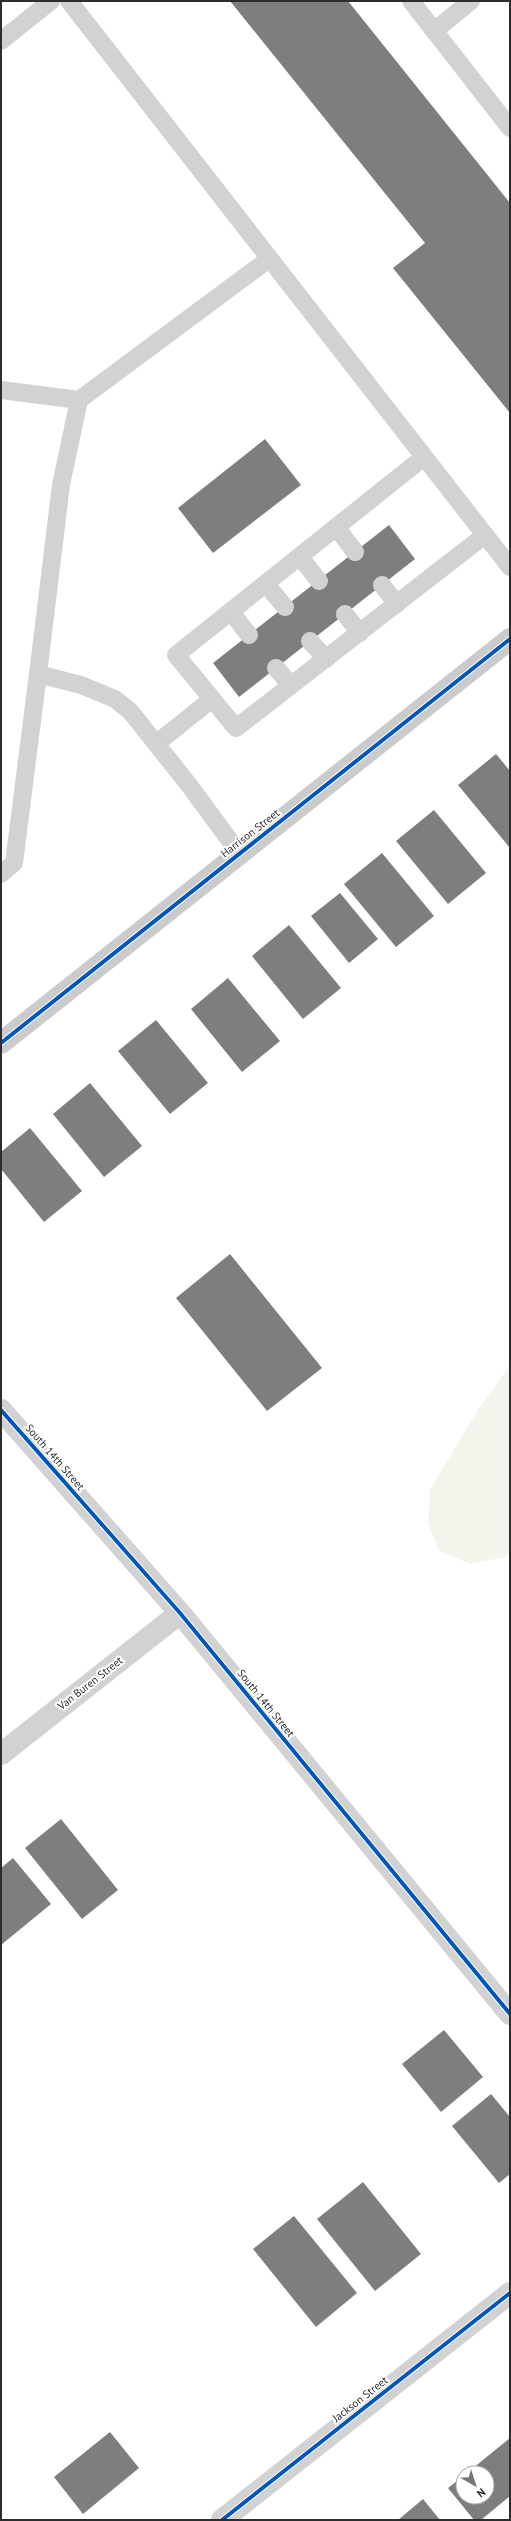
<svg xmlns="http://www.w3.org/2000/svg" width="511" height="2521" font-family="'PT Sans',sans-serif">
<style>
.green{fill:#f1f5eb}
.building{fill:#7e7e7e}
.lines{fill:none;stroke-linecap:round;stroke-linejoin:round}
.lane{stroke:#d2d2d2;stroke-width:18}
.street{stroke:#d2d2d2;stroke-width:22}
.secondary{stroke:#cbcbcb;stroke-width:22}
.cycleway-casing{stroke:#fff;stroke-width:6}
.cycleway{stroke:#0057b8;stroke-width:4}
.labels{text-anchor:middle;stroke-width:4;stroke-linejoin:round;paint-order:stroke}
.street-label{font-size:11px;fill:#2d2d2d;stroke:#fff}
</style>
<rect width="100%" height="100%" fill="#fff"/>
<polygon class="green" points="510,1365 510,1552 505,1557 470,1564 439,1550 428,1523 430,1490 478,1410"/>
<g class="building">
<polygon points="230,1 348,1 510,203 510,413 393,268 425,243"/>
<polygon points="265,439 301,485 213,553 178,508"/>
<polygon points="389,525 415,559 239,697 213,663"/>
<polygon points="496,754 510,771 510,848 458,785"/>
<polygon points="434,810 486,873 448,904 396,841"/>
<polygon points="382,853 434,916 396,947 344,884"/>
<polygon points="340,893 378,939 349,963 311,916"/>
<polygon points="289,925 341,988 303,1019 252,956"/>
<polygon points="228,978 280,1041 242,1072 191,1009"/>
<polygon points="156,1020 208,1083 170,1114 118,1051"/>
<polygon points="90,1083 142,1146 104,1177 53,1114"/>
<polygon points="30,1128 82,1191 44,1222 1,1169 1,1152"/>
<polygon points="230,1254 322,1368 267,1411 176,1298"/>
<polygon points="61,1819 118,1890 82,1919 25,1848"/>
<polygon points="13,1858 51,1904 1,1945 1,1868"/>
<polygon points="444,2030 483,2077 441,2112 402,2064"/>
<polygon points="491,2094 510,2117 510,2174 499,2183 452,2126"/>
<polygon points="363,2182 421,2254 375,2291 317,2219"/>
<polygon points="294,2216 357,2293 316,2327 253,2249"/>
<polygon points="110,2432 139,2468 83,2514 54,2477"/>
<polygon points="510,2438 510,2496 481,2520 474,2520 448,2488 463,2476 463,2497 487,2497 487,2473 467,2473"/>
<polygon points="423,2499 440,2520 398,2520"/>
</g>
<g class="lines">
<g class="lane">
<polyline points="69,1 510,567"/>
<polyline points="411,1 510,128"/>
<polyline points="434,31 471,1"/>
<polyline points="1,41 51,1"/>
<polyline points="1,390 79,400"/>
<polyline points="424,457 176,655 236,728 485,535"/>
<polyline points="336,527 355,552"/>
<polyline points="300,557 319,581"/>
<polyline points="266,584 285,607"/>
<polyline points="382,585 397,604"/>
<polyline points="231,612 249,635"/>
<polyline points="345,614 360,633"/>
<polyline points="310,641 326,659"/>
<polyline points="276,668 291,685"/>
<polyline points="157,743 212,699"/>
<polyline points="239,853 189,785 130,711 115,699 81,685 38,674 61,485 79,400 269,259"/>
<polyline points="1,874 14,863 38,674"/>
</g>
<g class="street">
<polyline points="1,1410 180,1613 510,2014"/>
<polyline points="1,1754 180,1613"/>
<polyline points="222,2520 510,2293"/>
</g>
<polyline class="secondary" points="1,1043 510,639"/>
<defs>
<g id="cycleway">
<polyline points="1,1043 510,639"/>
<polyline points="1,1410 180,1613 510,2014"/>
<polyline points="222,2520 510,2293"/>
</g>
</defs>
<use href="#cycleway" class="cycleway-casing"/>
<use href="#cycleway" class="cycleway"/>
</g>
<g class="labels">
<g class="street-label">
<text transform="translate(250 833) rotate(-38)" y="4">Harrison Street</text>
<text transform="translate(55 1457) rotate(49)" y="4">South 14th Street</text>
<text transform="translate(90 1683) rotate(-38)" y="4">Van Buren Street</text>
<text transform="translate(266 1703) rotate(51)" y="4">South 14th Street</text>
<text transform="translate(360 2399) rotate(-38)" y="4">Jackson Street</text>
</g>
</g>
<rect width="511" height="2521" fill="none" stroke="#2d2d2d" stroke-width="4"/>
<g transform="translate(475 2485) rotate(141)"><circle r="19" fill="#ffffff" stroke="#ababab"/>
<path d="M0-3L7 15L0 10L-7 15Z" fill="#767676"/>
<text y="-6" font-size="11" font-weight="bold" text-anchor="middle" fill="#2d2d2d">N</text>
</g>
</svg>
